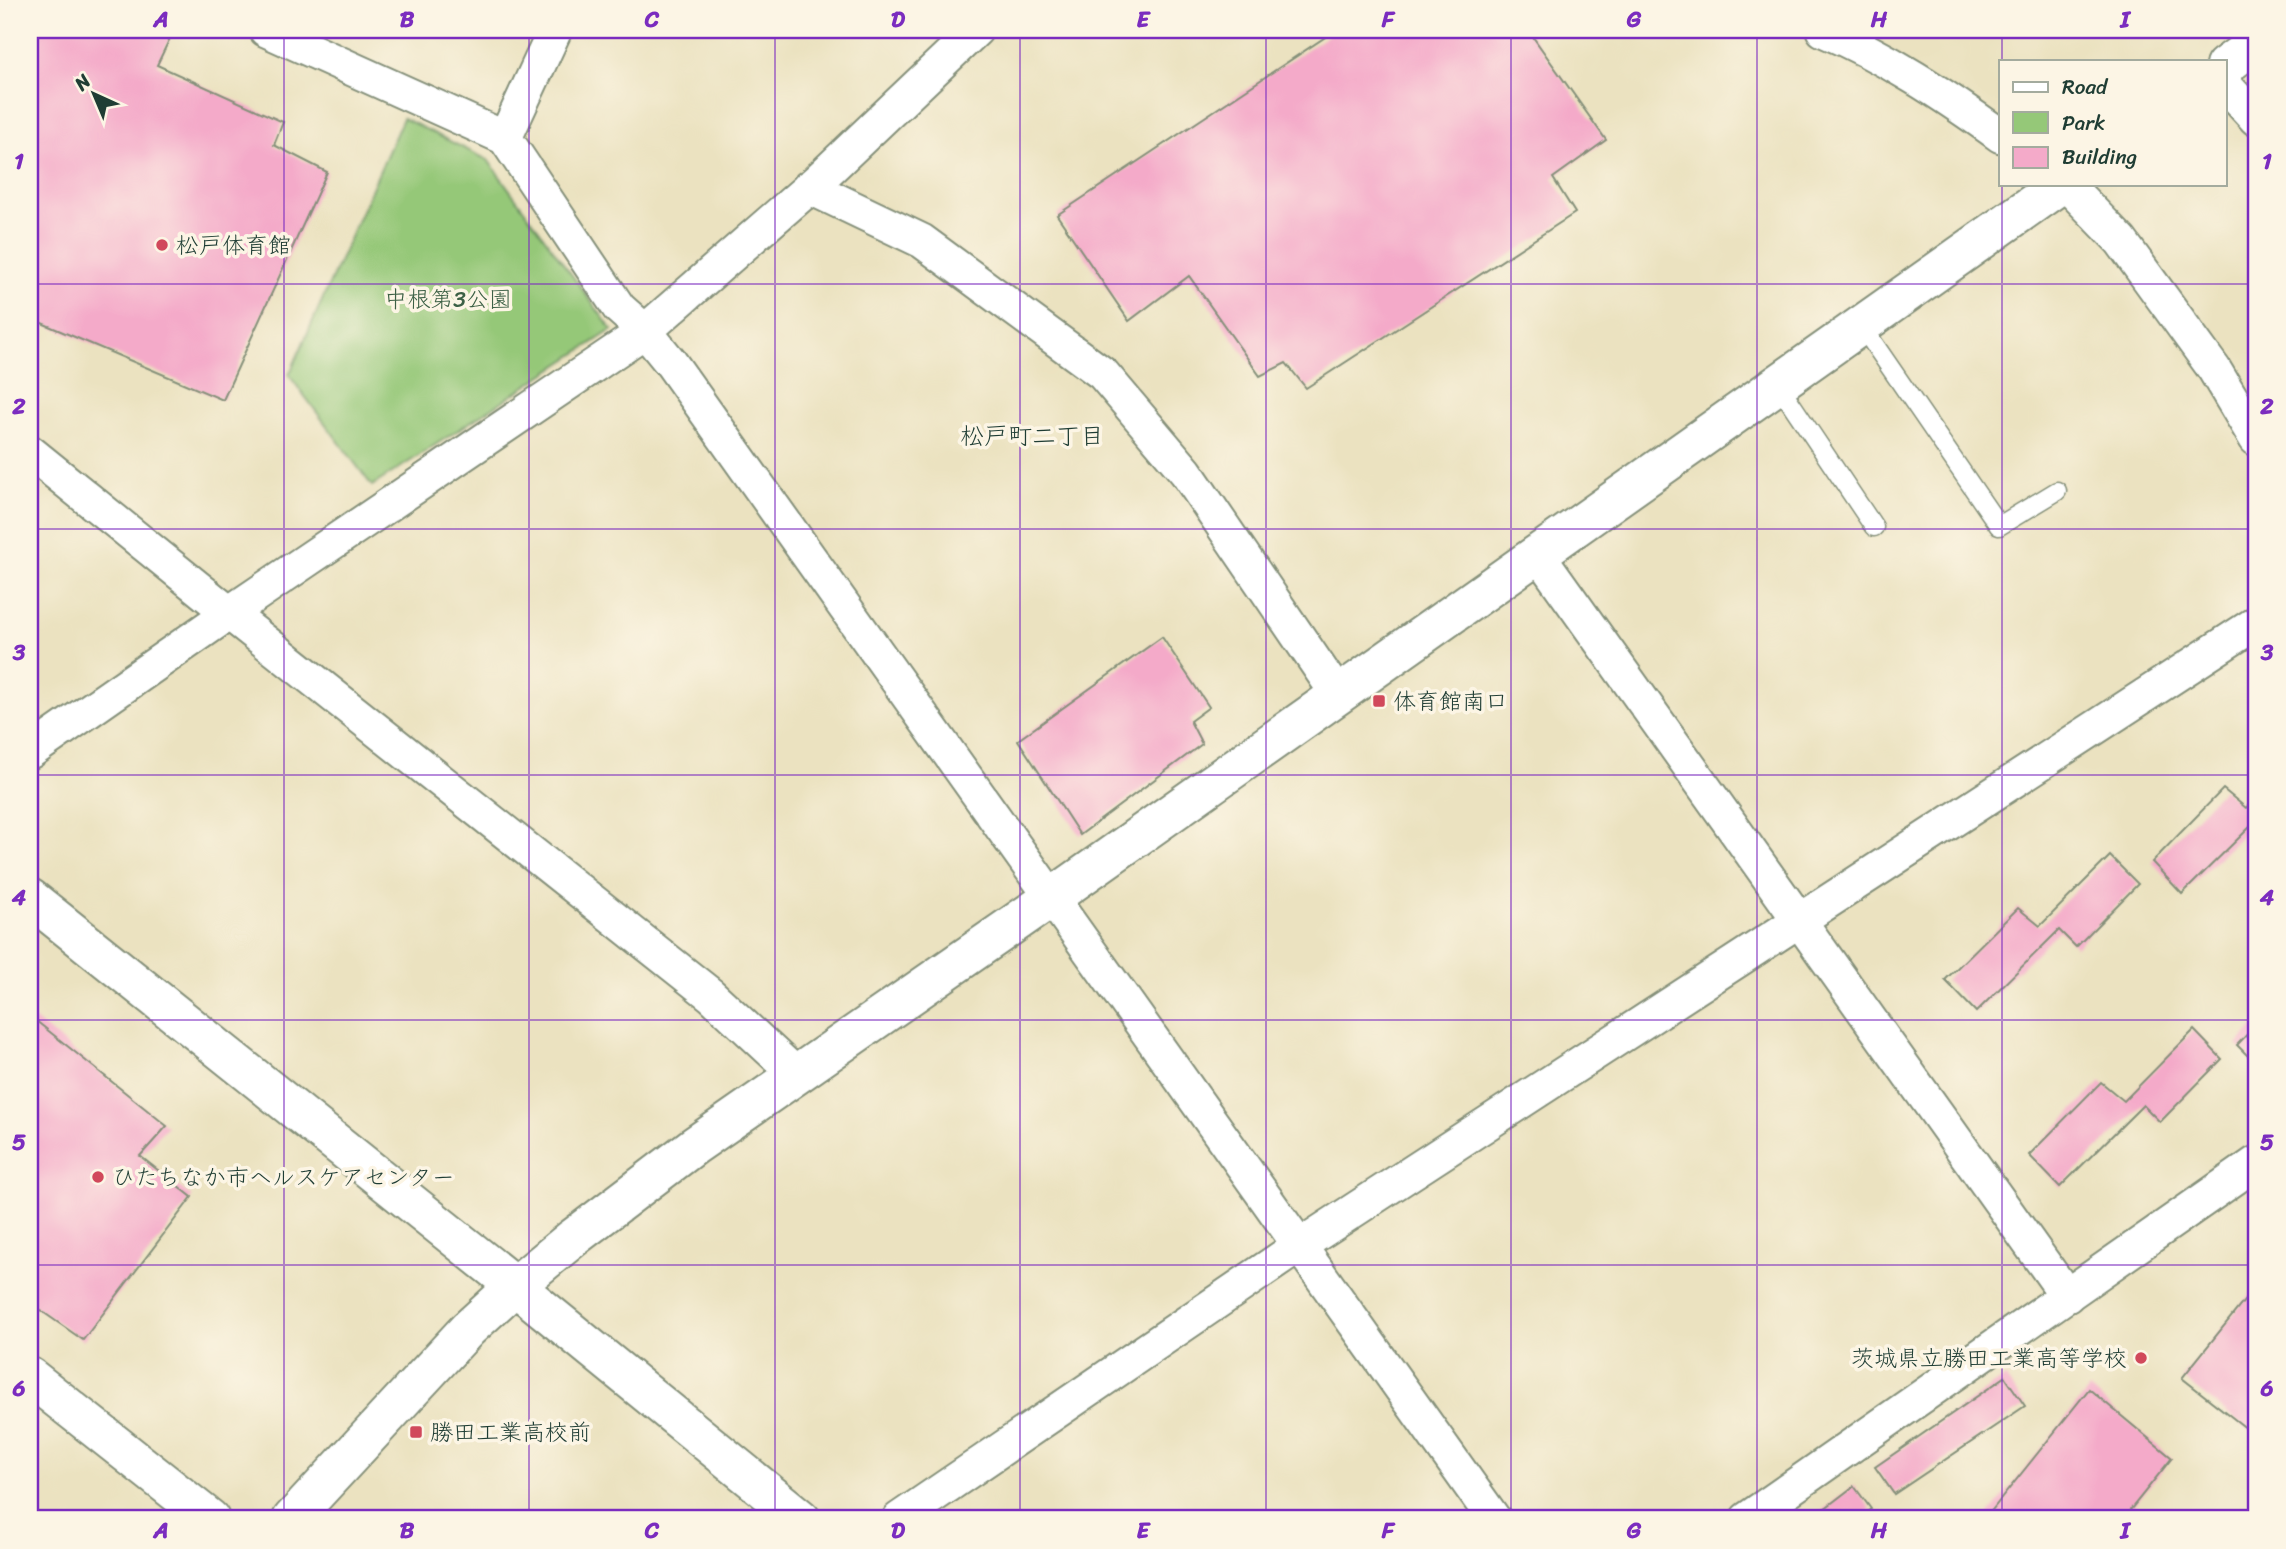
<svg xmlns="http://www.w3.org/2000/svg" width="2286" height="1549" font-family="Sriracha,'Klee One',sans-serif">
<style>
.green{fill:#95c878;stroke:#5a8256;stroke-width:2}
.building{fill:#f4aac9}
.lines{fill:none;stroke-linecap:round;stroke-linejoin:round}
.service-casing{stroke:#85907a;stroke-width:21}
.minor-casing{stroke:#85907a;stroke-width:37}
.tertiary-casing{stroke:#85907a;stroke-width:42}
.service{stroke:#fff;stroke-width:18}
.minor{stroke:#fff;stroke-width:33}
.tertiary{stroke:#fff;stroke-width:38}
.grid{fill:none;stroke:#7b2cbf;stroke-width:2;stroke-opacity:0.55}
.poi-dot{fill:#d1495b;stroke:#fcf5e5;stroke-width:2.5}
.labels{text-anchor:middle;stroke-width:7;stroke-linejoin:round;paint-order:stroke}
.poi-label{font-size:23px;fill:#1f3d34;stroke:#fcf5e5;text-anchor:start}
.park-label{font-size:23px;fill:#3c6045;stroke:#fcf5e5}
.neighbourhood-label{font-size:24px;fill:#1f3d34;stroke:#fcf5e5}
.neatline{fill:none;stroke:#7b2cbf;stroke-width:2.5}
.grid-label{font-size:23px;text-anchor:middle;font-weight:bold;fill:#7b2cbf}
</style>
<rect width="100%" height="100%" fill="#fcf5e5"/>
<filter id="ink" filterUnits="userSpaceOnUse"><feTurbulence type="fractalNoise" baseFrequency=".0143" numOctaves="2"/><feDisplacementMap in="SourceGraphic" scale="14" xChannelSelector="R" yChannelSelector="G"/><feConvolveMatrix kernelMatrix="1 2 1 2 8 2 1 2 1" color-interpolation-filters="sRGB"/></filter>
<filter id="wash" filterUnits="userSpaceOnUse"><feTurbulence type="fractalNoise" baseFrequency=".00686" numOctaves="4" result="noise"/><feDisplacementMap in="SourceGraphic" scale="28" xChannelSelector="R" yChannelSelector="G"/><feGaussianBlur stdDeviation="1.57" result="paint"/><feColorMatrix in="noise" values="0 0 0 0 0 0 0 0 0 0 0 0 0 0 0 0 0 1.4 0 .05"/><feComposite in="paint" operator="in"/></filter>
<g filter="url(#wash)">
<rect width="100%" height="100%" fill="#ebe2c0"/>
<polygon class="green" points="403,118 488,160 612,330 372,486 289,375"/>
<g id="blocks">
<g class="building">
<polygon points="30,30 155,30 171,36 157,65 283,122 274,145 327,172 223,400 30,318"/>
<polygon points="1336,30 1528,30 1606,140 1553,178 1575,213 1306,388 1286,363 1260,376 1189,276 1129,321 1057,215"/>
<polygon points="1162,637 1209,707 1190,721 1202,744 1080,835 1018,740"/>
<polygon points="2223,789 2246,808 2256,798 2256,821 2182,894 2152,862"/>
<polygon points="2110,856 2138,884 2076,947 2059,930 1976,1012 1945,980 2018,908 2040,926"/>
<polygon points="30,1016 167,1126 140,1156 192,1197 83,1340 30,1303"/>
<polygon points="2256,1025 2256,1064 2237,1045"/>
<polygon points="2194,1030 2222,1059 2160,1122 2143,1105 2060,1187 2029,1155 2101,1082 2124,1101"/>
<polygon points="2256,1286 2256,1436 2182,1378"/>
<polygon points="2005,1377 2025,1406 1894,1494 1875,1467"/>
<polygon points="2089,1389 2172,1458 2123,1519 1985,1519"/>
<polygon points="1854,1486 1871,1509 1858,1519 1811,1519"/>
</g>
</g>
</g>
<g filter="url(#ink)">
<use href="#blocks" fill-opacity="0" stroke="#85907a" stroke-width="2"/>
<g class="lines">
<defs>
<g id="service">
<polyline points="1861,325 1999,526 2057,491"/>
<polyline points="1778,384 1874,527"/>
</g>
<g id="minor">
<polyline points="266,30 505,138 619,308 645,331 671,363 1494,1519"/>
<path d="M1823,30C1887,57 1944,95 2001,136"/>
<polyline points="2225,85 2256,119"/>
<polyline points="505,138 555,30"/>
<polyline points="2066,184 2121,241 2214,369 2256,439"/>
<polyline points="809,187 922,241 1103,374 1186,472 1338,695"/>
<polyline points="30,452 229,613 711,995 796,1074"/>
<polyline points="1538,554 2067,1296"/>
<polyline points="30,752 229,613 645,331 817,181 976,30"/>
<polyline points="899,1519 1299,1246 2256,623"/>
<polyline points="1747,1519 2256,1163"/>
</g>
<g id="tertiary">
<polyline points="2225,66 2256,43"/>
<polyline points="30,898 515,1286 801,1519"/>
<polyline points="30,1377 210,1519"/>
<polyline points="292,1519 468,1329 515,1286 573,1238 694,1146 1051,898 2061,184"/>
</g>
</defs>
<use href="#service" class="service-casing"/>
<use href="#minor" class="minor-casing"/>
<use href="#tertiary" class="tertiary-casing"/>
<use href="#service" class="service"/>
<use href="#minor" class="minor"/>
<use href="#tertiary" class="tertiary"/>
</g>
</g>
<path class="grid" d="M284,30V1519M529,30V1519M775,30V1519M1020,30V1519M1266,30V1519M1511,30V1519M1757,30V1519M2002,30V61M2002,184V1519M30,284H2256M30,529H2256M30,775H2256M30,1020H2256M30,1265H2256"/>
<g class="poi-dot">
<circle cx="162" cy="245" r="7"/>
<rect x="1372" y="694" width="14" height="14" rx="3.5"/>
<circle cx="98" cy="1177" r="7"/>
<circle cx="2141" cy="1358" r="7"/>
<rect x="409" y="1425" width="14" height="14" rx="3.5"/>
</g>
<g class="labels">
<g class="poi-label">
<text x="176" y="253">松戸体育館</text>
<text x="1393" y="709">体育館南口</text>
<text x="112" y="1185">ひたちなか市ヘルスケアセンター</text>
<text x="2127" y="1366" text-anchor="end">茨城県立勝田工業高等学校</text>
<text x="430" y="1440">勝田工業高校前</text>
</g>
<g class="park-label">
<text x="448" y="307">中根第3公園</text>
</g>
<g class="neighbourhood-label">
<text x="1032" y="444">松戸町二丁目</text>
</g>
</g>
<rect width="2286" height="1549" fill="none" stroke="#fcf5e5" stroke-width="77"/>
<rect x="1999" y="60" width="228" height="126" fill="#fcf5e5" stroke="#a4ab9e" stroke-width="2"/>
<rect x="2013" y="82" width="35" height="10" fill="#ffffff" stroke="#a4ab9e" stroke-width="2"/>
<text x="2062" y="94" font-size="21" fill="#1f3d34">Road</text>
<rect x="2013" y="112" width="35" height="21" fill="#95c878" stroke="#a4ab9e" stroke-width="2"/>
<text x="2062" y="130" font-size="21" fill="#1f3d34">Park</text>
<rect x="2013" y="147" width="35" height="21" fill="#f4aac9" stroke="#a4ab9e" stroke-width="2"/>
<text x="2062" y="164" font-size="21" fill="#1f3d34">Building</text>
<g transform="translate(94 94) rotate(316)" stroke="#fcf5e5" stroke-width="5" paint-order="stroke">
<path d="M0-5L12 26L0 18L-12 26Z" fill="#1f3d34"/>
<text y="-10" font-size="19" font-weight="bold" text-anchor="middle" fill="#1f3d34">N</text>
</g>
<rect x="38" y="38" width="2210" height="1472" class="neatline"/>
<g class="grid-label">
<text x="161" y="27">A</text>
<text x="407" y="27">B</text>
<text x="652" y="27">C</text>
<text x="898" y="27">D</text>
<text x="1143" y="27">E</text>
<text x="1388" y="27">F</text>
<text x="1634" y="27">G</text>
<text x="1879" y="27">H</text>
<text x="2125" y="27">I</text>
<text x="19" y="169">1</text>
<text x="2267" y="169">1</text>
<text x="19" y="414">2</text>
<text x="2267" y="414">2</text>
<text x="19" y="660">3</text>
<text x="2267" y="660">3</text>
<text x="19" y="905">4</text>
<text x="2267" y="905">4</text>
<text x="19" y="1150">5</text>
<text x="2267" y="1150">5</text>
<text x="19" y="1396">6</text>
<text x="2267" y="1396">6</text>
<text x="161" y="1538">A</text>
<text x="407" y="1538">B</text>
<text x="652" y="1538">C</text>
<text x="898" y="1538">D</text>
<text x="1143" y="1538">E</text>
<text x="1388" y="1538">F</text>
<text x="1634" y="1538">G</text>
<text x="1879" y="1538">H</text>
<text x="2125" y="1538">I</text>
</g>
</svg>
